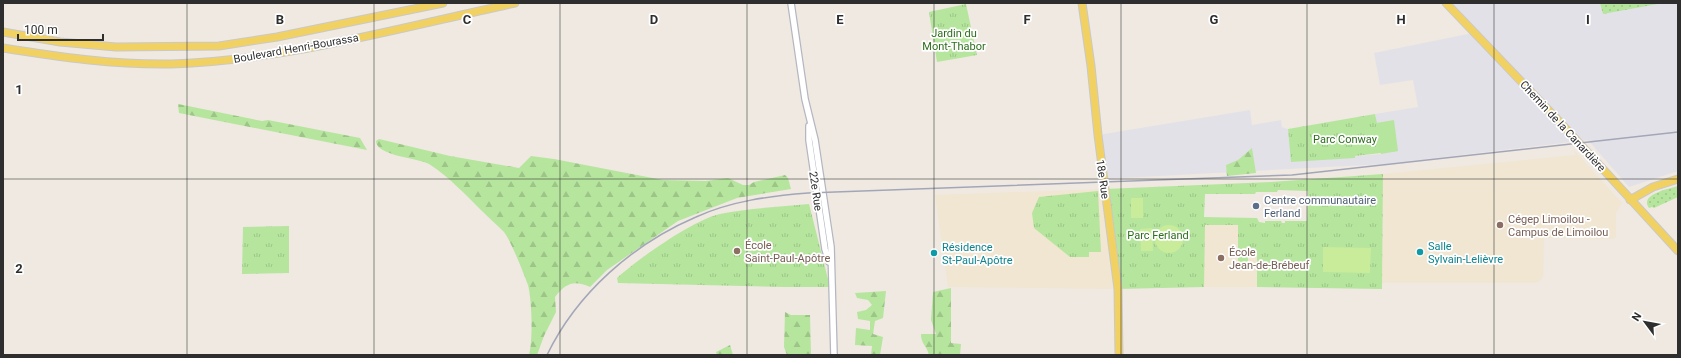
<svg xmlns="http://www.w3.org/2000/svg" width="1681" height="358" font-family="Roboto,sans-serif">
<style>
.industrial{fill:#e3e1e8}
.education{fill:#f0e6d1}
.grass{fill:url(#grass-dots)}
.forest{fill:url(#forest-firs)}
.park{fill:url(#park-tufts);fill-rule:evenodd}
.garden{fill:#b6e59e}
.pitch{fill:#c9ec9a}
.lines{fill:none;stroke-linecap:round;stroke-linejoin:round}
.minor-casing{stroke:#b4b7c1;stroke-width:8}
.major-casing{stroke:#c9c9c9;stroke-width:9}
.minor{stroke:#fff;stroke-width:5.5}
.major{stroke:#f2d163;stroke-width:7}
.rail{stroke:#a3a6b8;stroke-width:1.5}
.grid{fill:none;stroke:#2e2e2e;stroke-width:1;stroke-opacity:0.55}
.service-dot{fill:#5c6f8a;stroke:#fff;stroke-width:1.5}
.education-dot{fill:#8d6e63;stroke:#fff;stroke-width:1.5}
.culture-dot{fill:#0f9aa8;stroke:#fff;stroke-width:1.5}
.labels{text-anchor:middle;stroke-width:3.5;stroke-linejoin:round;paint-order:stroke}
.park-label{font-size:11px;fill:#2c6e1b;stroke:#fff}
.street-label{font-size:11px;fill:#2e2e2e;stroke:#fff}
.service-label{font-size:11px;fill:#4e5e75;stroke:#fff;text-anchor:start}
.education-label{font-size:11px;fill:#785e54;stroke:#fff;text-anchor:start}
.culture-label{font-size:11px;fill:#0d838f;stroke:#fff;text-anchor:start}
.grid-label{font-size:13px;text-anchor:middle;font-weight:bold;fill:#2e2e2e;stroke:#fff;stroke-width:3.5;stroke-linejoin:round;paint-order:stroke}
</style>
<defs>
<pattern id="grass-dots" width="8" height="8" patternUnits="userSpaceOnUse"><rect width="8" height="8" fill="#b6e59e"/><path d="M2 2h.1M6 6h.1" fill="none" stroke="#9dc588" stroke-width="1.8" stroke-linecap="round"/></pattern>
<pattern id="forest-firs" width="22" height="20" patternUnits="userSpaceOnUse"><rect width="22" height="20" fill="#b6e59e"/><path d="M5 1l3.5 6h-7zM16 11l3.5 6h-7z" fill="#9dc588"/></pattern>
<pattern id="park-tufts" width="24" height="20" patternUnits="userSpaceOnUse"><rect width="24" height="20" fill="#b6e59e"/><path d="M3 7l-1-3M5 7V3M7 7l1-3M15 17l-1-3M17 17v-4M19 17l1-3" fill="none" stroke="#9dc588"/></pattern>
</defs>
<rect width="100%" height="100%" fill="#efe9e1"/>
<polygon class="industrial" points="1448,3 1678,3 1678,171 1629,187 1588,140 1385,164 1103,179 1098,135 1250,110 1252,125 1281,120 1282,127 1288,129 1292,162 1381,154 1375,114 1418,107 1413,80 1380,85 1374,53 1473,33"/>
<g class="education">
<polygon points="1574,150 1622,203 1616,213 1616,237 1613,239 1544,238 1543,276 1541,280 1536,283 1382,283 1383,174 1576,155"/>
<polygon points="1105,189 1118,289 948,287 935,195"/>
<polygon points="1204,225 1238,225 1238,264 1248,264 1248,253 1257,253 1257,287 1204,287"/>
</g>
<g class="grass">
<polygon points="1600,3 1663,3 1603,14"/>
<path d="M1678,186V197L1654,208L1652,207L1649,208C1639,194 1669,189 1678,186Z"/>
</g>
<g class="forest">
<polygon points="178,104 262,121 268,120 360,138 367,150 179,113"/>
<path d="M379,139L450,156L519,168L531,156L554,159L663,180L706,181L728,178L743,185H749L754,182L785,175L788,178L791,189L737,198L678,221L607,270L590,287C574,280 566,283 555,297L556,312L544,336L537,355H529C533,341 532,300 528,285C524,274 511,241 504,232C497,225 489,218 482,211C466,195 449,177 429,164C419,158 376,156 376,141Z"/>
<polygon points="1252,148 1256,173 1227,176 1226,165 1238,160"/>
<path d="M951,288V343L961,344L960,355H929C927,346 921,344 921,334H936L931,320L933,292Z"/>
<polygon points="886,291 883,318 875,321 873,334 883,337 880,355 871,355 872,346 855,345 856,328 870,330 870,321 858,319 857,312 866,310 872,305 868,300 857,298 855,293"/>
<polygon points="785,312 791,315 810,315 811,355 787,355 784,347"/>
<polygon points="730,345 733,355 717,355 716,352"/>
</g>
<g class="park">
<polygon points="966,4 977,55 937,62 929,12"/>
<polygon points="1375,114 1377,123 1398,151 1355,156 1355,158 1291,162 1288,129"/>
<path d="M1383,174L1382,289L1257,287V253H1248V264H1238V225H1205L1204,287L1118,289L1105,189L1271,182ZM1278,190L1308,191L1307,221H1285V223H1282L1281,221H1265V223L1259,222L1257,218L1204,217L1205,194H1255L1256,192H1277Z"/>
<polygon points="1098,191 1101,252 1089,252 1089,257 1070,257 1034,228 1032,213 1039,197"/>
<path d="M809,204L829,283L832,287H784L618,283L617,278C638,259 693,220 720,214C749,208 780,207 809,204Z"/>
<polygon points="289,226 289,273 242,274 243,227"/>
</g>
<polygon class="garden" points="1394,120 1398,151 1381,154 1376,123"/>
<g class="pitch">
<rect x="1131" y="198" width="12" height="20"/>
<circle cx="1169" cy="239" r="14"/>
<polygon points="1152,228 1153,251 1141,251 1140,229"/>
<polygon points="1323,247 1371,248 1370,273 1323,272"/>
</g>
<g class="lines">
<defs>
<g id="minor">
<polyline points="791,3 805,99 815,140 831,247 834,355"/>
<polyline points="809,126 809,140 825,249 829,262"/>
</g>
<g id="major">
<polyline points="1082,3 1091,66 1098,135 1118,289 1119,355"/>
<polyline points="1446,3 1557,119 1678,251"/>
<polyline points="3,32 60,42 116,47 219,46 277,37 443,3"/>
<path d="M3,48C59,57 115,65 172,64C287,60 403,27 515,3"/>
<polyline points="1630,200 1653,187 1678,179"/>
</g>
</defs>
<use href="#minor" class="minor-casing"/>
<use href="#major" class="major-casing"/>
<use href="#minor" class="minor"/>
<use href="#major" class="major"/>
<path class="rail" d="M547,355C577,293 633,244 696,217C731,201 770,196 808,193L1292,175L1678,132"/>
</g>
<path class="grid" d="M187,3V355M374,3V355M560,3V355M747,3V355M934,3V355M1121,3V355M1307,3V355M1494,3V355M3,179H1678"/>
<circle class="service-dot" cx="1256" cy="206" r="4"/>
<g class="education-dot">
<circle cx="1500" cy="225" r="4"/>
<circle cx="737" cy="251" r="4"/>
<circle cx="1221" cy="258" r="4"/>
</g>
<g class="culture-dot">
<circle cx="1420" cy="252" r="4"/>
<circle cx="934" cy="253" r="4"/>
</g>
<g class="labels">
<g class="park-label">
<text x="954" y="37">Jardin du<tspan x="954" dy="13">Mont-Thabor</tspan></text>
<text x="1345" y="143">Parc Conway</text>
<text x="1158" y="239">Parc Ferland</text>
</g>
<g class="street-label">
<text transform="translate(296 48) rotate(-10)" y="4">Boulevard Henri-Bourassa</text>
<text transform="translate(1563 126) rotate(47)" y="4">Chemin de la Canardière</text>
<text transform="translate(1103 179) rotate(82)" y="4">18e Rue</text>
<text transform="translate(816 191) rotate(82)" y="4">22e Rue</text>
</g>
<g class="service-label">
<text x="1264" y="204">Centre communautaire<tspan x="1264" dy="13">Ferland</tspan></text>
</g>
<g class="education-label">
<text x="1508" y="223">Cégep Limoilou -<tspan x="1508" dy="13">Campus de Limoilou</tspan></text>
<text x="745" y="249">École<tspan x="745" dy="13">Saint-Paul-Apôtre</tspan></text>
<text x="1229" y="256">École<tspan x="1229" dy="13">Jean-de-Brébeuf</tspan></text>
</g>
<g class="culture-label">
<text x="1428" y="250">Salle<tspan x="1428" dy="13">Sylvain-Lelièvre</tspan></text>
<text x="942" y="251">Résidence<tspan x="942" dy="13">St-Paul-Apôtre</tspan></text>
</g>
</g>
<g class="grid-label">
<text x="280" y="24">B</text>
<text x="467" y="24">C</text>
<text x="654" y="24">D</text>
<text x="840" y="24">E</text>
<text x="1027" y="24">F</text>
<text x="1214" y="24">G</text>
<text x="1401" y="24">H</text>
<text x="1588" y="24">I</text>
<text x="19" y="94">1</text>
<text x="19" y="273">2</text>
</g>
<rect width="1681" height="358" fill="none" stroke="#2e2e2e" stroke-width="8"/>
<g transform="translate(1645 322) rotate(302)" stroke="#ffffff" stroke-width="3" paint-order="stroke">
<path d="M0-3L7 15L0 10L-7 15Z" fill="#2e2e2e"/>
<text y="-6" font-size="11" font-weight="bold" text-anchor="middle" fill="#2e2e2e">N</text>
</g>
<path d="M18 34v6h85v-6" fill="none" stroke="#2e2e2e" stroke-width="2"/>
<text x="24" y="34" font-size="12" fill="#2e2e2e" stroke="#ffffff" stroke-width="3" paint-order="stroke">100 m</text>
</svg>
